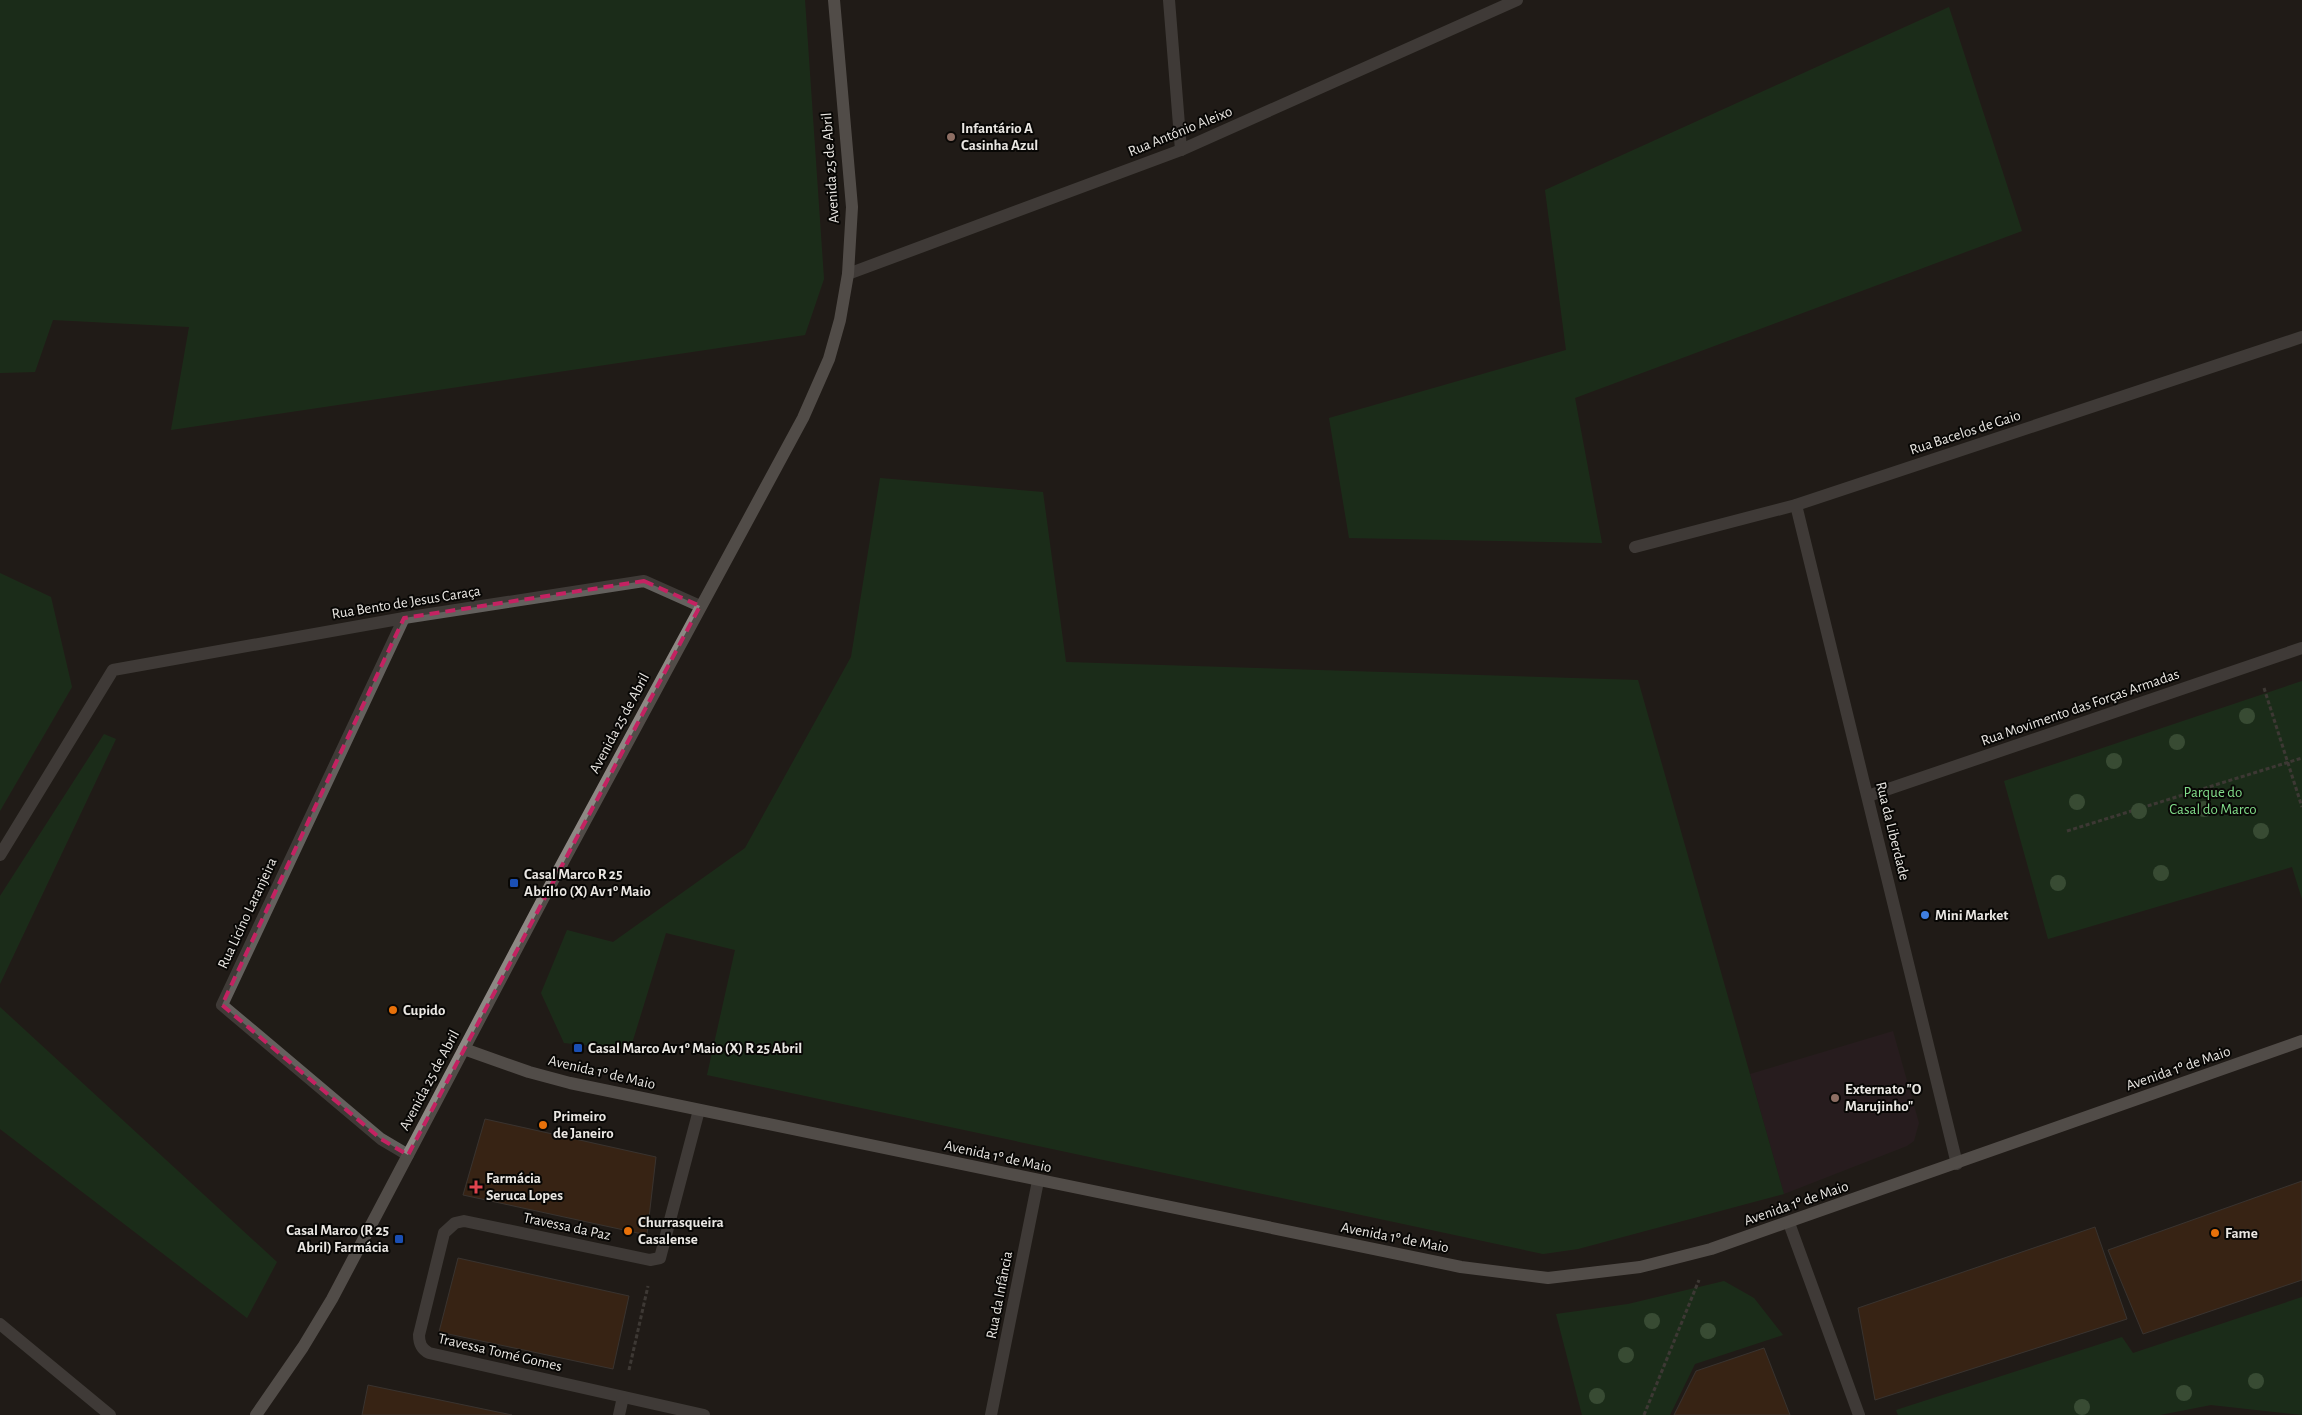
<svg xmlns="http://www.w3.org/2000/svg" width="2302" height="1415" font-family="'Alegreya Sans',sans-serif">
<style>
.education{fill:#2f1e26}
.green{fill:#16421c}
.building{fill:#522e10;stroke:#57504c}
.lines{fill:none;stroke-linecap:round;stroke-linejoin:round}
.path{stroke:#605c57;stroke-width:3;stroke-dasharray:4 2.5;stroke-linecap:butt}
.street{stroke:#64615e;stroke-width:12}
.secondary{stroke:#8d8884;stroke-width:12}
.tree{fill:#558556}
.marked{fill:none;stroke:#c42262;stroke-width:4;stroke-dasharray:10 6;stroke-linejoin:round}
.education-dot{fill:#8d6e63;stroke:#080705;stroke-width:2}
.transit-dot{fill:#1a4fb4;stroke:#080705;stroke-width:2}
.shop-dot{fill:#3f7fe0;stroke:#080705;stroke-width:2}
.food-dot{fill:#e8710a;stroke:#080705;stroke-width:2}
.health-dot{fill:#e0444e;stroke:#080705;stroke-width:2}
.labels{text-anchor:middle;stroke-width:4;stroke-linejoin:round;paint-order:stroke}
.poi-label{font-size:15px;font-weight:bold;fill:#eae7e3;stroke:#080705;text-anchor:start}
.street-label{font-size:15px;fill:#eae7e3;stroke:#080705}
.park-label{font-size:15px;fill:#81db89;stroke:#080705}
</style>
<rect width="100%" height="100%" fill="#201c17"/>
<polygon class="education" points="1893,1031 1919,1123 1914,1141 1907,1146 1784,1194 1750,1074"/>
<g class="green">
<polygon points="0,0 805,0 824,279 805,335 171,430 189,327 53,320 35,372 0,373"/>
<polygon points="1949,7 2022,231 1575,398 1602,543 1349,538 1329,418 1566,350 1545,190"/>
<polygon points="880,478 1043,492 1066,662 1638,680 1784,1194 1578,1249 1543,1254 707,1075 735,950 666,933 630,1050 564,1043 541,993 567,930 613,942 745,848 851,657"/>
<polygon points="0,573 51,597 72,687 0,811"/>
<polygon points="2302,681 2302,899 2292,867 2048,939 2004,781"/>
<polygon points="104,734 116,739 0,984 0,896"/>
<polygon points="0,1007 277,1262 247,1318 0,1129"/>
<polygon points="1724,1281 1754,1298 1783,1335 1695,1364 1670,1415 1582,1415 1556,1314 1628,1304"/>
<polygon points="2302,1297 2302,1415 2211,1405 2160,1415 1898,1415 1896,1410 2122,1337 2133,1353"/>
</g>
<g class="building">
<polygon points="485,1119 656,1157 647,1235 463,1195"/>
<polygon points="2302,1181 2302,1280 2143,1334 2108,1250"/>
<polygon points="2095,1227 2127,1319 1875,1400 1858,1308"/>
<polygon points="458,1258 629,1296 613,1369 439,1332"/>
<polygon points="1764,1348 1790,1415 1674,1415 1696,1371"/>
<polygon points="368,1385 512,1415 362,1415"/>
</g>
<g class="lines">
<g class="path">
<polyline points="2264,688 2302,807"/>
<polyline points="2067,831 2302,758"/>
<polyline points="629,1370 648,1286"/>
<polyline points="1644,1415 1699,1280"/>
</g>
<g class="street">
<polyline points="1169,0 1181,150"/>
<polyline points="848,274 1181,150 1517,0"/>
<polyline points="1796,505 1957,1164"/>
<polyline points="1635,547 1796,505 2302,337"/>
<polyline points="404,618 222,1005 381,1139 408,1155"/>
<polyline points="1868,796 2302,648"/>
<polyline points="0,855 113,670 404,618 644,581 700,606"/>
<path d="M699,1110L660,1258L650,1260L464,1221L455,1223L444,1233L419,1335C419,1343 421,1349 429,1353L704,1415"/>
<polyline points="1789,1223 1859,1415"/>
<polyline points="0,1324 110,1415"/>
<polyline points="619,1415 623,1397"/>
<polyline points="991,1415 1038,1181"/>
</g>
<g class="secondary">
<polyline points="464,1049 529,1072 570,1083 1461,1267 1548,1278 1640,1267 1711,1249 2302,1041"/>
<polyline points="256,1415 303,1347 332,1299 543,899 803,418 829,359 840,320 848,274 852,207 834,0"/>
</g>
</g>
<g class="tree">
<circle cx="2247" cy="716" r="8"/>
<circle cx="2177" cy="742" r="8"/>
<circle cx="2114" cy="761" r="8"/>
<circle cx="2077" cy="802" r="8"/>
<circle cx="2204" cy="809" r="8"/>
<circle cx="2139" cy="811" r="8"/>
<circle cx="2261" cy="831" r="8"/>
<circle cx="2161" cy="873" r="8"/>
<circle cx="2058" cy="883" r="8"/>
<circle cx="1652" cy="1321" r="8"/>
<circle cx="1708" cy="1331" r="8"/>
<circle cx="1626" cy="1355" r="8"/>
<circle cx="2256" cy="1381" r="8"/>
<circle cx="2184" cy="1393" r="8"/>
<circle cx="1597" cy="1396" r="8"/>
<circle cx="2082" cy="1407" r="8"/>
</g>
<path d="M0 0H2302V1415H0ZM644,581L700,606L408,1155L381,1139L222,1005L404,618Z" fill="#201c17" fill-opacity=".55" fill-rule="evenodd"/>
<path class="marked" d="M644,581L700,606L408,1155L381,1139L222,1005L404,618Z"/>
<g class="education-dot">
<circle cx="951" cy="137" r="5"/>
<circle cx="1835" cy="1098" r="5"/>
</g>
<g class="transit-dot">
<rect x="509" y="878" width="10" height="10" rx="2.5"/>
<rect x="573" y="1043" width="10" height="10" rx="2.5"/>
<rect x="394" y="1234" width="10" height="10" rx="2.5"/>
</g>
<circle class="shop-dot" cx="1925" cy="915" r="5"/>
<g class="food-dot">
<circle cx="393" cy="1010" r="5"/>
<circle cx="543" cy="1125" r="5"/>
<circle cx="628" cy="1231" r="5"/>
<circle cx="2215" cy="1233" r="5"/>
</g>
<path class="health-dot" d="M473.5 1179.5h5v5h5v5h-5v5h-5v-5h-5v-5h5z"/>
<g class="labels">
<g class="poi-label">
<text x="961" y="133">Infantário A<tspan x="961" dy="17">Casinha Azul</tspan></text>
<text x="524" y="879">Casal Marco R 25<tspan x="524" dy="17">Abril10 (X) Av 1º Maio</tspan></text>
<text x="1935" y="920">Mini Market</text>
<text x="403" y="1015">Cupido</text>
<text x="588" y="1053">Casal Marco Av 1º Maio (X) R 25 Abril</text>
<text x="1845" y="1094">Externato "O<tspan x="1845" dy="17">Marujinho"</tspan></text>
<text x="553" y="1121">Primeiro<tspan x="553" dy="17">de Janeiro</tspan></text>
<text x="486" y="1183">Farmácia<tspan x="486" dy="17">Seruca Lopes</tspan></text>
<text x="638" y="1227">Churrasqueira<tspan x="638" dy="17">Casalense</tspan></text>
<text x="389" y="1235" text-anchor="end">Casal Marco (R 25<tspan x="389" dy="17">Abril) Farmácia</tspan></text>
<text x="2225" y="1238">Fame</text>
</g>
<g class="street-label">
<text transform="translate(1180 131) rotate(-22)" y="5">Rua António Aleixo</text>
<text transform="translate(830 168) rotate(-94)" y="5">Avenida 25 de Abril</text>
<text transform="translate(1965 432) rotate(-18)" y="5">Rua Bacelos de Gaio</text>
<text transform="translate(406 602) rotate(-9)" y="5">Rua Bento de Jesus Caraça</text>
<text transform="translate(2080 707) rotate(-19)" y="5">Rua Movimento das Forças Armadas</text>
<text transform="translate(619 723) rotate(-62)" y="5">Avenida 25 de Abril</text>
<text transform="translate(1893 831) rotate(76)" y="5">Rua da Liberdade</text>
<text transform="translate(247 913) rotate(-65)" y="5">Rua Licíno Laranjeira</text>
<text transform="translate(2178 1068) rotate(-19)" y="5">Avenida 1º de Maio</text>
<text transform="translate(602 1072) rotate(13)" y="5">Avenida 1º de Maio</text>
<text transform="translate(429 1080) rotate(-62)" y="5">Avenida 25 de Abril</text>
<text transform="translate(998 1156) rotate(12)" y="5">Avenida 1º de Maio</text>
<text transform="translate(1796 1203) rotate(-19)" y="5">Avenida 1º de Maio</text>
<text transform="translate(567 1226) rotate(12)" y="5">Travessa da Paz</text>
<text transform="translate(1395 1237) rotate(11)" y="5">Avenida 1º de Maio</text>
<text transform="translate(999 1295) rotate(-79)" y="5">Rua da Infância</text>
<text transform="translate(500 1352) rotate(13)" y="5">Travessa Tomé Gomes</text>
</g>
<g class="park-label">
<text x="2213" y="797">Parque do<tspan x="2213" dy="17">Casal do Marco</tspan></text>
</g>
</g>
</svg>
